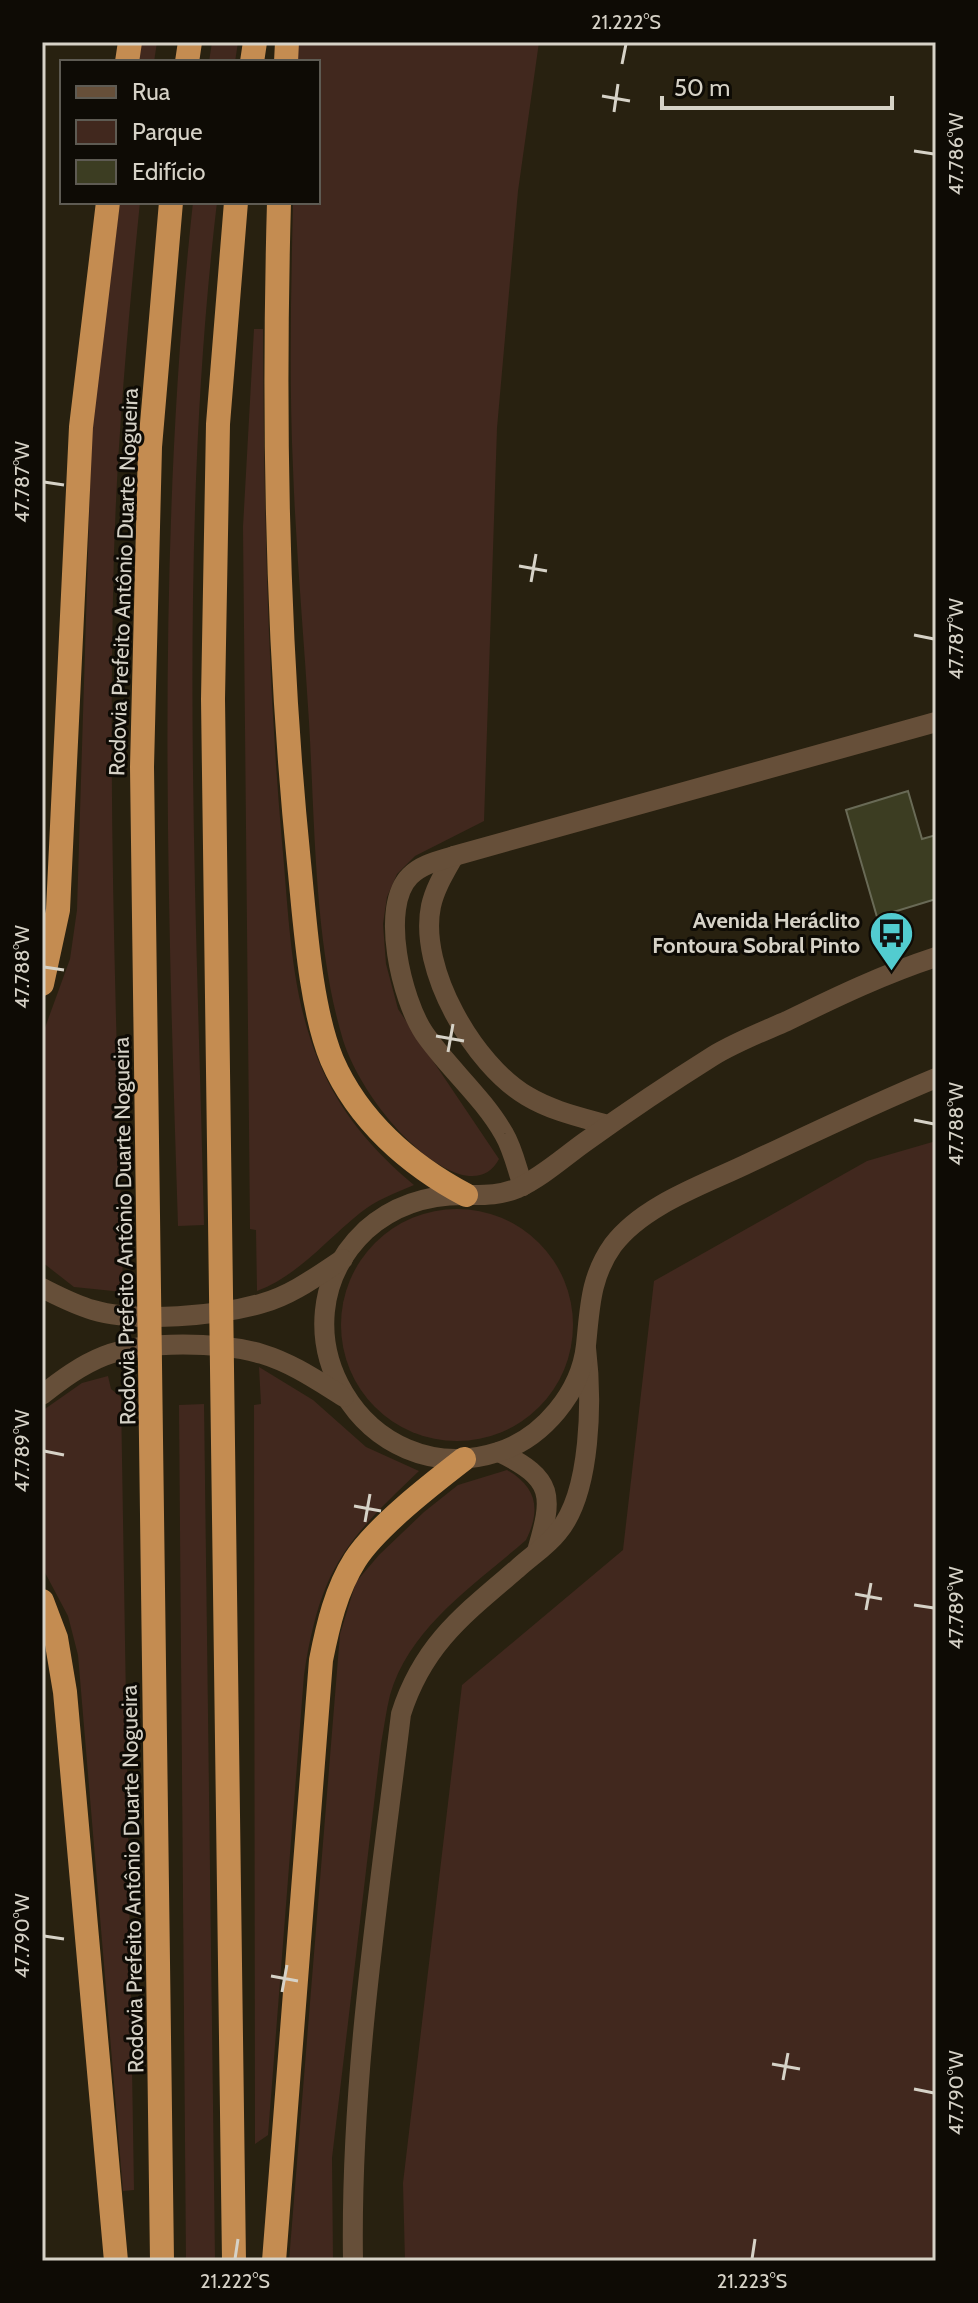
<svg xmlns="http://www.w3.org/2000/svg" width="978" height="2303" font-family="Cabin,sans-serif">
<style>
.green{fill:#41281e}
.building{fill:#3c3d22;stroke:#696a56;stroke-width:2}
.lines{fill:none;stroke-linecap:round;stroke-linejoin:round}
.minor{stroke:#664f39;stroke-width:20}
.tertiary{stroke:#664f39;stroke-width:20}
.motorway{stroke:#c48c51;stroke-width:24}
.ticks{fill:none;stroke:#d6d2c7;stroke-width:3}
.labels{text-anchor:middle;stroke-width:6;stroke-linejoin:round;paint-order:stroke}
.street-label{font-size:22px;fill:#d6d2c7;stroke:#0e0b05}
.poi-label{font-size:22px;font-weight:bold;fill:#d6d2c7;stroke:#0e0b05;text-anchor:end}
.neatline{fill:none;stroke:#d6d2c7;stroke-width:3}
.ticks-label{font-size:20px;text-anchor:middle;fill:#d6d2c7}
</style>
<rect width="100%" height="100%" fill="#282110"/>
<g class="green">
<polygon points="141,42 157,42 154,62 138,62"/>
<polygon points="212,42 238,42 235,62 209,62"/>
<path d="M298,42H539L518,191L497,428L484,821L415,856L397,874L387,897L383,924L386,964L398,1009L499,1159C491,1175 476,1179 459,1174C410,1157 358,1088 343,1040C314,944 315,822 309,722C304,637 296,553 293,468C289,379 291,291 293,202H318V62H297Z"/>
<path d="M120,202H140C127,332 115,464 113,595C108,827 118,1060 123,1292L74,1287L42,1262V1036L70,959L77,910L92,423Z"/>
<path d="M193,202H217C177,541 196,885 204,1225L178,1226C167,884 156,542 193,202Z"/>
<path d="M254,329H263C264,500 267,671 282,842C289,915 290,993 319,1062C339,1111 373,1151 414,1185C395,1193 376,1200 360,1213C325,1241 299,1275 257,1291L256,1230L250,1229L243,527Z"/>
<polygon points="936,1141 936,2261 405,2261 403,2183 462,1685 623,1550 654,1281 867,1161"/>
<circle cx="457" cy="1325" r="116"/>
<path d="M259,1367L313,1400L366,1447L419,1471C344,1542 320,1570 304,1675L268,2135L255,2144L254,1405L261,1404Z"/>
<polygon points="108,1376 111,1389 121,1397 134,2190 123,2191 78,1655 68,1616 42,1567 42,1411 82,1383"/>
<polygon points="204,1404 215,2261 186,2261 179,1405"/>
<path d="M507,1470C537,1487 541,1510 526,1540C475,1585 410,1626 390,1695C386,1711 384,1728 381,1744L332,2158L333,2261H289L340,1634L356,1582L379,1555L424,1512L458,1485Z"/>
</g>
<polygon class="building" points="908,791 922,839 936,835 936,899 877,917 846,810"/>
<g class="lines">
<g class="minor">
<path d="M454,856C445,872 435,888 431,906C418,969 474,1065 527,1096C552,1111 580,1117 608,1125"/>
<path d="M523,1186C517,1169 513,1149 504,1134C483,1097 448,1068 424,1033C402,1000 379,907 410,876C422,864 438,861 454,856L936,722"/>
<path d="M499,1452C555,1479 553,1496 537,1551"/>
<path d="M353,2261C350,2078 379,1896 401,1714C423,1645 463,1615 517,1569C530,1557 547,1546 558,1532C592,1492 592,1397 586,1348"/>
</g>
<g class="tertiary">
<path d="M936,957C884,974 836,997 787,1021C762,1032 736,1042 713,1056C670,1083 627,1112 585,1142C564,1157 542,1177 518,1188C499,1196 483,1195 463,1195C427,1195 393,1206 366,1230C264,1326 365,1495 498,1452C543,1438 581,1392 586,1345C590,1308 590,1277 613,1245C644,1204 706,1184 751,1162C813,1133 873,1104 936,1078"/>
<path d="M42,1288C58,1296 75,1305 93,1310C137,1323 219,1316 263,1303C292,1295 317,1276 343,1259"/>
<path d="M42,1395C61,1380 81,1365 104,1356C145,1340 221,1342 262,1354C292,1363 318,1381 344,1397"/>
</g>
<g class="motorway">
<polyline points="127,62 130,42"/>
<polyline points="187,62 190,42"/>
<polyline points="252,62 255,42"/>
<polyline points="286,62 287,42"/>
<path d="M279,202C273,418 277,647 299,863C305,921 310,1007 332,1060C358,1120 409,1165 466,1195"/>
<polyline points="42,984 58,910 81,427 108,202"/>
<polyline points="42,1601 56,1638 65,1692 116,2261"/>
<polyline points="162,2261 142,767 150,447 171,202"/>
<polyline points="234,2261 213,699 218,424 236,202"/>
<path d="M274,2261L321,1660C328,1625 336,1590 355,1560C376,1527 433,1483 464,1459"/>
</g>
</g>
<path class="ticks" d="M622,64L626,44M602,96L630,101M614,112L618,84M914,151L934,154M44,482L64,485M519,566L547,571M531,582L536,554M914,635L934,639M44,967L64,970M436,1036L464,1041M448,1052L453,1024M914,1120L934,1124M44,1451L64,1455M354,1506L381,1511M365,1522L370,1494M855,1594L882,1599M914,1605L934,1608M866,1610L871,1583M44,1936L64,1939M271,1976L298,1981M282,1992L287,1965M772,2064L800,2069M783,2080L788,2053M914,2089L934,2093M235,2259L238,2239M752,2259L755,2239"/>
<defs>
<symbol id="bus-pin" viewBox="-11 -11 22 30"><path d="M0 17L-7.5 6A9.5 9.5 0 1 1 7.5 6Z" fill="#52ccd0" stroke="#0e0b05"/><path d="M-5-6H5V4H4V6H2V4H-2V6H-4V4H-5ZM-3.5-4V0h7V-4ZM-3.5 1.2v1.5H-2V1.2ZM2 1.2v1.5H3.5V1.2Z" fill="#111"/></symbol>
</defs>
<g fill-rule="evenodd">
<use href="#bus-pin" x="866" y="908" width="51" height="69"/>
</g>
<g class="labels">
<g class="street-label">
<text transform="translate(123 582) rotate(-88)" y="8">Rodovia Prefeito Antônio Duarte Nogueira</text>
<text transform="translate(124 1231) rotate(-91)" y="8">Rodovia Prefeito Antônio Duarte Nogueira</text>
<text transform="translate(132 1879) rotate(-91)" y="8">Rodovia Prefeito Antônio Duarte Nogueira</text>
</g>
<g class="poi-label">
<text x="860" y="928">Avenida Heráclito<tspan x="860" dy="25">Fontoura Sobral Pinto</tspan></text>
</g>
</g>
<rect width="978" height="2303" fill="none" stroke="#0e0b05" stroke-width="88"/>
<rect x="60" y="60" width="260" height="144" fill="#0e0b05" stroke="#5e5b53" stroke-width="2"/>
<rect x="76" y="86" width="40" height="12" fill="#664f39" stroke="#5e5b53" stroke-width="2"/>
<text x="132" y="100" font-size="24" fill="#d6d2c7">Rua</text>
<rect x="76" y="120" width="40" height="24" fill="#41281e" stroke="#5e5b53" stroke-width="2"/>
<text x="132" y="140" font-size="24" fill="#d6d2c7">Parque</text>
<rect x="76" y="160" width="40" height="24" fill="#3c3d22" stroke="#5e5b53" stroke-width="2"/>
<text x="132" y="180" font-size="24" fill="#d6d2c7">Edifício</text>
<path d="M662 96v12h230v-12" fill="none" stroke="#d6d2c7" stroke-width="4"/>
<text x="674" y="96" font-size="24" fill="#d6d2c7" stroke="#0e0b05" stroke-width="6" paint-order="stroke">50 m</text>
<rect x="44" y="44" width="890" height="2215" class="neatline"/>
<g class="ticks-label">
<text x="626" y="29">21.222°S</text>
<text transform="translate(956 154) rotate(-90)" y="7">47.786°W</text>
<text transform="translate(22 482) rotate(-90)" y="7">47.787°W</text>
<text transform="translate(956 639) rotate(-90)" y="7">47.787°W</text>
<text transform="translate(22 967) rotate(-90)" y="7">47.788°W</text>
<text transform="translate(956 1124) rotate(-90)" y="7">47.788°W</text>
<text transform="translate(22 1451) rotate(-90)" y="7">47.789°W</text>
<text transform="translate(956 1608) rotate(-90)" y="7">47.789°W</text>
<text transform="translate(22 1936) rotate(-90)" y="7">47.790°W</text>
<text transform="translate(956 2093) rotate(-90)" y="7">47.790°W</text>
<text x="235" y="2288">21.222°S</text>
<text x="752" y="2288">21.223°S</text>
</g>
</svg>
